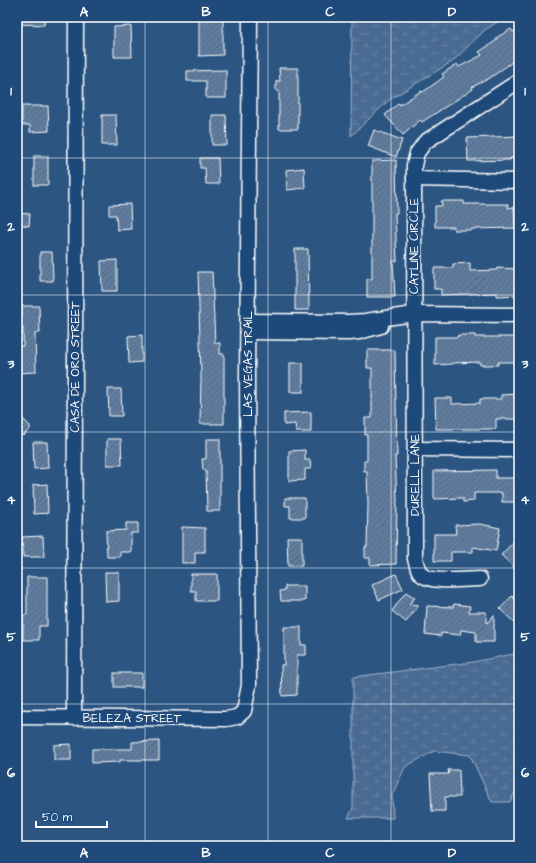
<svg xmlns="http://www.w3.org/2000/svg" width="536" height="863" font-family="'Architects Daughter',sans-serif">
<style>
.wetland{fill:url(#wetland-marsh);stroke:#a4b5c8}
.building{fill:url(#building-hatch);stroke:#fff}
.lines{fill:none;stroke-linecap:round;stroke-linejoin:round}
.minor-casing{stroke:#fff;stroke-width:17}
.minor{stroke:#1f4a7a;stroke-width:14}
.grid{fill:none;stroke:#fff;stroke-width:1;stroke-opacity:0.55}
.labels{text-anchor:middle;stroke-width:4;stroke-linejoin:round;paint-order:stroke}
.street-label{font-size:12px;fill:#fff;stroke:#1f4a7a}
.neatline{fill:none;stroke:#fff;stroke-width:1.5}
.grid-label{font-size:13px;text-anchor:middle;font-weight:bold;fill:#fff}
</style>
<defs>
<pattern id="wetland-marsh" width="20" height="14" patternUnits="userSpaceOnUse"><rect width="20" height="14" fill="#486b92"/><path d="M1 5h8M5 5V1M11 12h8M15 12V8" fill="none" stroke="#6381a2"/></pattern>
<pattern id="building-hatch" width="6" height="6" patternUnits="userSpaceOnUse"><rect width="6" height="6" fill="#5e7c9f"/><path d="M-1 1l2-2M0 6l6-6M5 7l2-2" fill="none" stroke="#56667a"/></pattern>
</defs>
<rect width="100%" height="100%" fill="#2c5582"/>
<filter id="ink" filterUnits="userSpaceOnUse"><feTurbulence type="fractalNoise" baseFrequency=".025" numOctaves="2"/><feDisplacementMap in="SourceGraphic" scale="8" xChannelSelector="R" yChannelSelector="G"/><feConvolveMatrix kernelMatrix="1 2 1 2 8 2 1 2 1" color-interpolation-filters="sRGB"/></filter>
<g filter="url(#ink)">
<g class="wetland">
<polygon points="352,17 506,17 486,29 453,61 389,100 351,136"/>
<polygon points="519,649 519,785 510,802 492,802 470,755 434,751 405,767 392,795 393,818 348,818 353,808 353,677 473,662 513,654"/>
</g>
<g class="building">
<polygon points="17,17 45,17 44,25 17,24"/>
<polygon points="199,17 223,17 223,55 199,56"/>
<polygon points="131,26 132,57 114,57 114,27"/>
<polygon points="511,29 513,32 519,29 519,57 490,78 472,87 473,89 422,122 420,120 403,135 385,115 399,103 400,105 421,91 423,92 444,77 442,74 457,64 459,67 482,55 479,52 497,40 496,38"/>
<polygon points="279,68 298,68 298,129 279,129 279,91 276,91 276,81 280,81"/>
<polygon points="226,70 226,98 206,98 206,81 187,81 187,71"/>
<polygon points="22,106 48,106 49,131 30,132 30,125 22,125"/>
<polygon points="102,115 116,115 117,145 102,145"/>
<polygon points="212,115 226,115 227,145 212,145"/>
<polygon points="374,130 402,140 396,157 368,146"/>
<polygon points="519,136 519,158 510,158 510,160 468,161 467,138"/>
<rect x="34" y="156" width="14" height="29"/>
<polygon points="200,158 218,158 219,184 206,184 205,168 200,168"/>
<polygon points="396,160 397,213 395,213 397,261 393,261 395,297 367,297 367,279 372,279 372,161"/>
<polygon points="304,168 305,188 287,190 286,170"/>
<polygon points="441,201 464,201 464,204 508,204 508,208 514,207 515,228 472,229 472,230 454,230 454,227 435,227 435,206 442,206"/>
<polygon points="130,204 131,229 117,230 116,215 109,215 109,205"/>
<polygon points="17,213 30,214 29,226 17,224"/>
<polygon points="295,249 308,249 309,310 295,310"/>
<polygon points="40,252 52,252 53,281 40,281"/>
<polygon points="117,260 117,291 102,291 101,261"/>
<polygon points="470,263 470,271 497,270 497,268 519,269 519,295 497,296 497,293 441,295 441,289 434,289 434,268 453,268 453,264"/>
<polygon points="198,272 212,272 215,343 220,343 220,354 224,354 224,424 200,424 201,376"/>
<polygon points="22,306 39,306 40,333 35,333 36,372 17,373 17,346 23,346 23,327 19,327 18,317 22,317"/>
<polygon points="142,335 142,362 129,363 128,336"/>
<polygon points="458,335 475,335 475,337 519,337 519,362 498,362 498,365 480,365 480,362 453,363 453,364 435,365 435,337 458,337"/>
<polygon points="367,350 395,350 397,456 395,456 397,500 396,564 370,565 370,558 365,558 365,547 367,547 368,504 367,471 364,471 364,461 367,461 367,435 365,435 365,418 372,418 372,368 367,368"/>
<rect x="290" y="363" width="13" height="29"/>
<polygon points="108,389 121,389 122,416 109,416"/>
<polygon points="519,394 519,419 496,419 496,429 436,429 435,398 452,398 452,404 480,403 480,399 501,399 501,395"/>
<polygon points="311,412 311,432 296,432 295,424 284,425 284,413"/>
<polygon points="23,419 30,426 30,429 23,436 17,430 17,426"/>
<polygon points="107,439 121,439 122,465 107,465"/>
<polygon points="206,439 220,439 220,511 207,511 206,470 203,470 202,459 206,459"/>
<polygon points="33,442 47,442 48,468 34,469"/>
<polygon points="305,450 305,460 310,460 311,469 305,469 305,480 289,481 289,451"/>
<polygon points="496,470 496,478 518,478 519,502 502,502 502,493 474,493 474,501 463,502 463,498 434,499 434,471"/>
<polygon points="47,484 48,513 34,514 33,485"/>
<polygon points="285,498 305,498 305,518 290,518 290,506 285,506"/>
<polygon points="126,523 138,523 138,533 131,533 131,552 120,552 120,557 107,557 106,531 126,530"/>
<polygon points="480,524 500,528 496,551 473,547 473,552 451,552 451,561 434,561 434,534 456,534 455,525"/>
<polygon points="182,527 205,528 205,552 195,552 195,563 182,563"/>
<polygon points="43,536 44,557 23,557 22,537"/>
<polygon points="519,536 519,562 514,567 501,555"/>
<polygon points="287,537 302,537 302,566 288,566"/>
<polygon points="105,572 119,572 119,601 106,602"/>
<polygon points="191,574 217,574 217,601 196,601 196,591 191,591"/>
<polygon points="396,574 403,589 379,600 372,585"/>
<polygon points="27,577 47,577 47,626 39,626 39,640 23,640 23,615 27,615"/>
<polygon points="285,586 305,586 305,601 281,601 280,591 285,590"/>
<polygon points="406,592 415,598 409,604 419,605 406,622 392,611"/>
<polygon points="512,596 519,603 519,627 500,609"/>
<polygon points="454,604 470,606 469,612 486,612 487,623 494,615 494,642 476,642 476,632 461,630 460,635 441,633 441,636 425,634 427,606 453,607"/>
<polygon points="284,627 301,627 301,645 306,645 306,655 297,655 297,695 282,696 281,665 284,665"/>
<rect x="114" y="673" width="28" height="14"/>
<polygon points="159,741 159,760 120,760 120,762 92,763 92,749 132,749 132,742"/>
<polygon points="71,744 71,760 54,760 54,745"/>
<polygon points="448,770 459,770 460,797 445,797 445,811 432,811 430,774 449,774"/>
</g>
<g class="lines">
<defs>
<g id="minor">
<polyline points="414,179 519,181"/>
<polyline points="248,321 349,322 365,321 414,314 519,315"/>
<polyline points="248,332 350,333 359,332 381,326"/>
<polyline points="415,449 519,450"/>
<path d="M480,579C466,579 430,584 421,574C417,569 417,564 415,559L414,165L417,153L425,142L519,81"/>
<polyline points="17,717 226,719 237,717 244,711 249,685 247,377 250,17"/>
<polyline points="74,718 76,17"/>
</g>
</defs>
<use href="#minor" class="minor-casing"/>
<use href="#minor" class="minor"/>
</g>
</g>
<path class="grid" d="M145,17V846M268,17V846M391,17V846M17,158H519M17,295H519M17,432H519M17,568H519M17,704H519"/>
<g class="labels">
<g class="street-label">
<text transform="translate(414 246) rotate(-90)" y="4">CATLINE CIRCLE</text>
<text transform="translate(248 364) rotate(-90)" y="4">LAS VEGAS TRAIL</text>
<text transform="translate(75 367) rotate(-90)" y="4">CASA DE ORO STREET</text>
<text transform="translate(415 475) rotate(-90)" y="4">DURELL LANE</text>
<text x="132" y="722">BELEZA STREET</text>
</g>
</g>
<rect width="536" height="863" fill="none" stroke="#1f4a7a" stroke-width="44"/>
<path d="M36 821v6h71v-6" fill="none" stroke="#ffffff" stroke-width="2"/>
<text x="42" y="821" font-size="12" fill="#ffffff" stroke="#1f4a7a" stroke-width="3" paint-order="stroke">50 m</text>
<rect x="22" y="22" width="492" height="819" class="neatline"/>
<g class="grid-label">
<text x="84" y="16">A</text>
<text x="206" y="16">B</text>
<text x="330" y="16">C</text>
<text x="452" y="16">D</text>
<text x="11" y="95">1</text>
<text x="525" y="95">1</text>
<text x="11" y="231">2</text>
<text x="525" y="231">2</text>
<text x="11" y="368">3</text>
<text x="525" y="368">3</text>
<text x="11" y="504">4</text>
<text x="525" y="504">4</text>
<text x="11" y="641">5</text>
<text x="525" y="641">5</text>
<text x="11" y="777">6</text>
<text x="525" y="777">6</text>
<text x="84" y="857">A</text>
<text x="206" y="857">B</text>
<text x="330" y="857">C</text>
<text x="452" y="857">D</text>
</g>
</svg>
